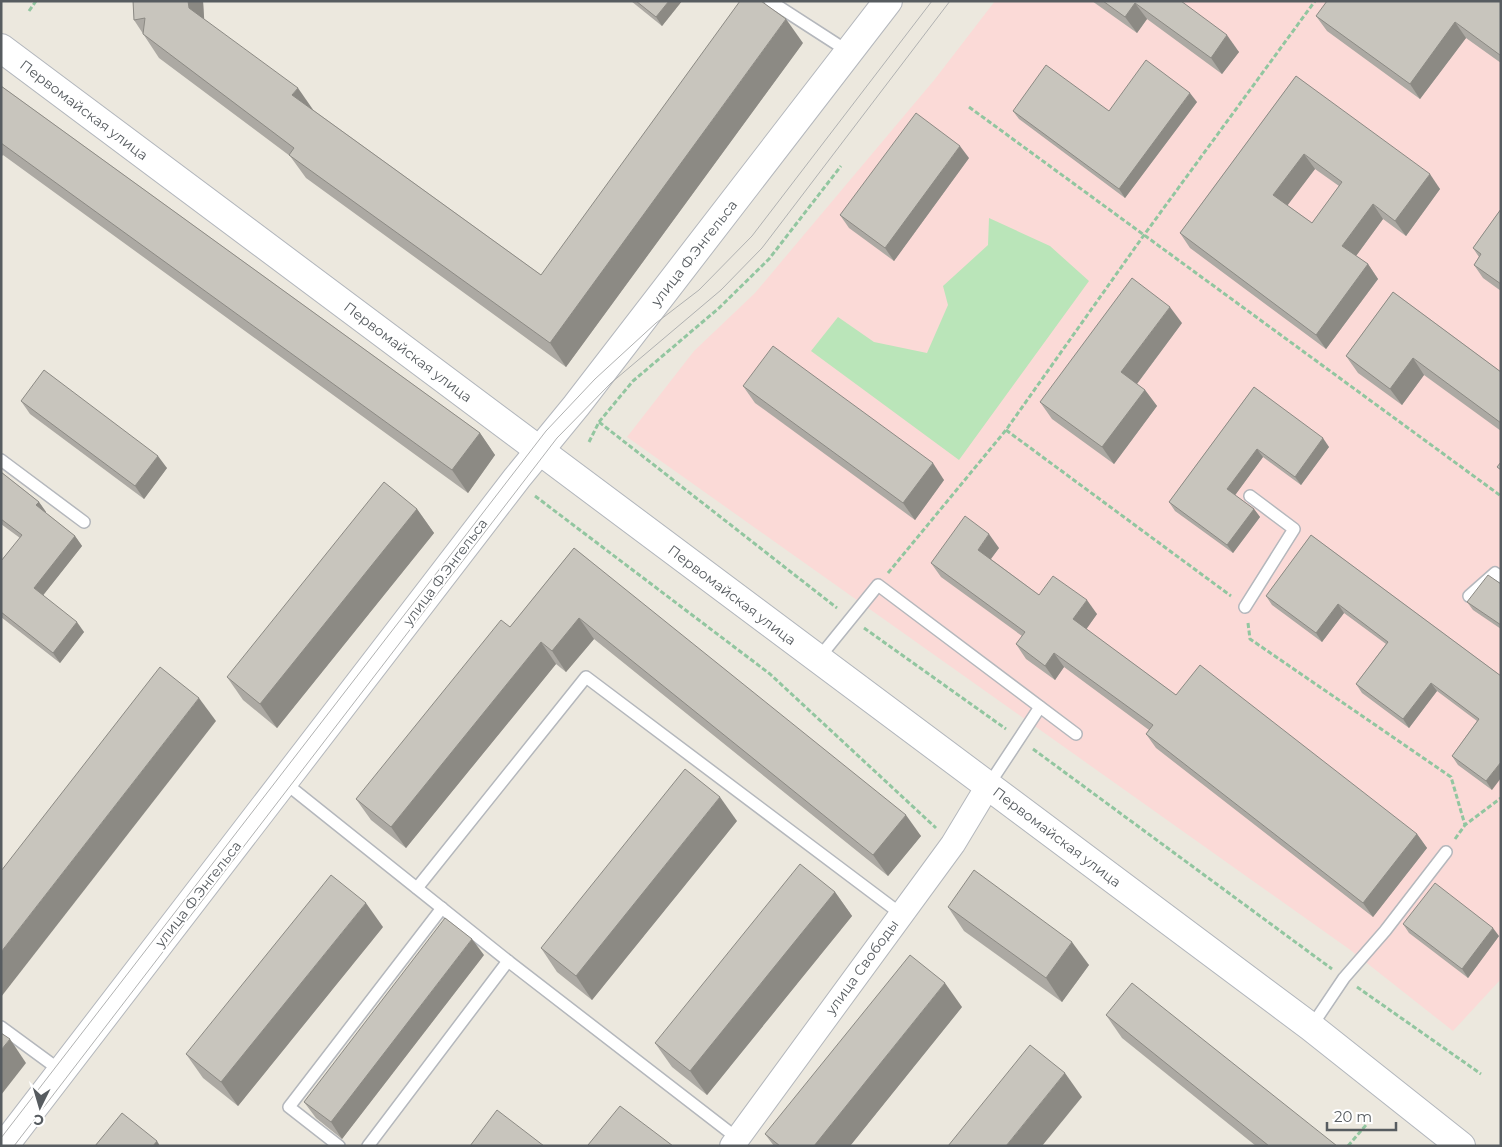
<svg xmlns="http://www.w3.org/2000/svg" width="1502" height="1147" font-family="Montserrat,sans-serif">
<style>
.medical{fill:#fbdad7}
.green{fill:#bae5b9}
.lines{fill:none;stroke-linecap:round;stroke-linejoin:round}
.service-casing{stroke:#b4b7bc;stroke-width:14}
.minor-casing{stroke:#b4b7bc;stroke-width:26}
.tertiary-casing{stroke:#b4b7bc;stroke-width:30}
.secondary-casing{stroke:#b2b6bc;stroke-width:30}
.path{stroke:#92c6a0;stroke-width:3;stroke-dasharray:5 2.5;stroke-linecap:butt}
.service{stroke:#fff;stroke-width:11}
.minor{stroke:#fff;stroke-width:24}
.tertiary{stroke:#fff;stroke-width:28}
.secondary{stroke:#fff;stroke-width:28}
.tram{stroke:#b0b1b1;stroke-width:1}
.wall{fill:#aca9a3;fill-rule:evenodd}
.shaded-wall{fill:#8c8a84}
.building{fill:#c8c5bd;stroke:#8c8a84;fill-rule:evenodd}
.labels{text-anchor:middle;stroke-width:4;stroke-linejoin:round;paint-order:stroke}
.street-label{font-size:14px;fill:#575c60;stroke:#fff}
</style>
<rect width="100%" height="100%" fill="#ece8de"/>
<polygon class="medical" points="995,1 1501,1 1501,979 1453,1031 1349,949 627,437 694,351 755,293 935,79"/>
<polygon class="green" points="989,218 1050,246 1089,281 959,460 811,351 838,317 874,342 927,353 948,305 943,286 988,245"/>
<g class="lines">
<defs>
<g id="service">
<polyline points="770,1 849,52"/>
<polyline points="1,460 84,522"/>
<polyline points="1469,596 1495,573 1501,577"/>
<polyline points="1245,607 1294,529 1250,496"/>
<polyline points="818,659 878,585 1076,734"/>
<polyline points="284,782 508,961 737,1138"/>
<polyline points="988,786 1040,707"/>
<polyline points="417,888 586,677 901,914"/>
<polyline points="1,1027 61,1071"/>
<polyline points="1311,1027 1344,978 1385,931 1446,852"/>
<polyline points="339,1146 289,1107 442,908"/>
<polyline points="368,1146 508,961"/>
</g>
<polyline id="minor" points="732,1146 953,844 988,786"/>
<polyline id="tertiary" points="4,1146 517,478 576,406 888,1"/>
<polyline id="secondary" points="1,48 1311,1027 1461,1146"/>
</defs>
<use href="#service" class="service-casing"/>
<use href="#minor" class="minor-casing"/>
<use href="#tertiary" class="tertiary-casing"/>
<use href="#secondary" class="secondary-casing"/>
<g class="path">
<polyline points="29,11 36,1"/>
<polyline points="969,107 1501,496"/>
<polyline points="599,422 633,381 719,308 769,259 841,166"/>
<polyline points="1006,430 1231,596"/>
<polyline points="589,442 599,422 837,608"/>
<polyline points="535,496 770,674 936,828"/>
<polyline points="888,573 1006,430 1144,235 1315,1"/>
<polyline points="1248,623 1250,639 1451,777 1465,825"/>
<polyline points="864,628 1006,729"/>
<polyline points="1033,749 1332,969"/>
<polyline points="1455,839 1465,825 1501,798"/>
<polyline points="1357,987 1481,1074"/>
<polyline points="1348,1146 1366,1125"/>
</g>
<use href="#service" class="service"/>
<use href="#minor" class="minor"/>
<use href="#tertiary" class="tertiary"/>
<use href="#secondary" class="secondary"/>
<g class="tram">
<polyline points="1,1138 546,431 595,379 656,323 699,290 752,236 932,1"/>
<polyline points="14,1146 557,438 611,383 721,290 762,248 950,1"/>
</g>
</g>
<g class="wall">
<polygon points="133,1 203,1 204,19 313,110 541,275 803,43 566,367 306,178 290,156 159,58 134,20"/>
<polygon points="631,1 682,1 662,26"/>
<polygon points="1092,1 1181,1 1239,52 1222,74 1147,19 1137,33"/>
<polygon points="1501,1 1501,63 1466,38 1420,99 1327,31 1316,16"/>
<path d="M1296,76L1440,189L1406,236L1383,219L1356,256L1368,264L1378,279L1326,349L1190,248L1180,233ZM1315,169L1339,186L1312,223L1287,205Z"/>
<polygon points="1,86 480,433 495,455 468,493 3,155 1,157"/>
<polygon points="1197,102 1125,198 1019,119 1013,111 1109,111"/>
<polygon points="969,158 894,261 849,228 840,215"/>
<polygon points="1501,209 1501,291 1483,278 1474,265 1479,257 1473,248"/>
<polygon points="1393,292 1501,372 1501,431 1424,375 1402,405 1358,373 1346,356"/>
<polygon points="1182,323 1137,384 1145,390 1157,406 1114,464 1052,419 1040,402"/>
<polygon points="743,386 944,480 915,520 755,403"/>
<polygon points="1254,387 1329,447 1301,485 1263,457 1235,495 1254,509 1260,517 1233,553 1175,511 1169,502"/>
<polygon points="21,401 167,468 144,499 30,414"/>
<polygon points="1,472 39,502 46,512 46,513 75,536 82,546 43,595 84,632 60,663 1,617 1,561 20,538 1,524"/>
<polygon points="417,509 434,533 277,728 243,700 227,677"/>
<polygon points="1311,535 1501,676 1492,790 1458,765 1452,756 1477,721 1437,691 1409,728 1362,693 1356,684 1386,644 1344,613 1322,642 1272,605 1266,596"/>
<polygon points="574,548 921,836 888,876 594,639 566,672 556,664 406,848 371,820 356,799 510,627"/>
<polygon points="999,548 991,559 1039,595 1097,614 1086,629 1176,695 1417,834 1427,848 1373,917 1156,748 1146,734 1149,730 1064,667 1055,680 1026,659 1016,644 1022,636 941,577 931,563"/>
<polygon points="1501,584 1501,629 1473,610 1467,602"/>
<polygon points="737,821 592,1000 557,972 541,948"/>
<polygon points="835,892 852,916 707,1095 672,1067 655,1043"/>
<polygon points="948,907 1089,965 1062,1002 964,931"/>
<polygon points="1403,924 1499,936 1468,978 1409,933"/>
<polygon points="383,927 238,1106 203,1078 186,1054"/>
<polygon points="484,955 342,1139 316,1118 304,1102"/>
<polygon points="962,1007 850,1146 774,1146 765,1134"/>
<polygon points="1106,1015 1337,1146 1256,1146 1122,1038"/>
</g>
<g class="shaded-wall">
<polygon points="188,1 203,1 205,32 189,8"/>
<polygon points="669,1 682,1 662,26 656,17"/>
<polygon points="1135,3 1147,19 1137,33 1125,17"/>
<polygon points="786,19 803,43 566,367 550,343"/>
<polygon points="1455,22 1466,38 1420,99 1410,84"/>
<polygon points="1227,35 1239,52 1222,74 1211,58"/>
<polygon points="298,88 314,111 292,95"/>
<polygon points="1190,93 1197,102 1125,198 1119,189"/>
<polygon points="960,146 969,158 894,261 885,248"/>
<polygon points="1304,154 1315,169 1284,210 1273,195"/>
<polygon points="1430,174 1440,189 1406,236 1395,221"/>
<polygon points="1373,204 1383,219 1353,260 1342,246"/>
<polygon points="1368,264 1378,279 1326,349 1316,335"/>
<polygon points="1170,307 1182,323 1133,389 1121,372"/>
<polygon points="1413,358 1424,375 1402,405 1390,389"/>
<polygon points="1145,390 1157,406 1114,464 1102,447"/>
<polygon points="480,433 495,455 468,493 452,470"/>
<polygon points="1323,438 1329,447 1301,485 1295,477"/>
<polygon points="1257,449 1263,457 1233,498 1227,489"/>
<polygon points="158,456 167,468 144,499 135,486"/>
<polygon points="933,463 944,480 915,520 903,503"/>
<polygon points="39,502 46,512 43,515 36,505"/>
<polygon points="417,509 434,533 277,728 260,704"/>
<polygon points="1254,509 1260,517 1233,553 1227,545"/>
<polygon points="989,534 999,548 987,564 978,550"/>
<polygon points="75,536 82,546 41,598 34,588"/>
<polygon points="1087,600 1097,614 1083,634 1073,619"/>
<polygon points="1338,604 1344,613 1322,642 1316,633"/>
<polygon points="579,618 594,639 566,672 552,651"/>
<polygon points="77,622 84,632 60,663 53,653"/>
<polygon points="541,642 556,664 406,848 391,827"/>
<polygon points="1054,653 1064,667 1055,680 1045,666"/>
<polygon points="1431,683 1437,691 1409,728 1403,719"/>
<polygon points="199,698 216,721 1,997 1,952"/>
<polygon points="1501,762 1501,778 1492,790 1486,781"/>
<polygon points="720,797 737,821 592,1000 576,976"/>
<polygon points="906,815 921,836 888,876 873,855"/>
<polygon points="1417,834 1427,848 1373,917 1363,903"/>
<polygon points="835,892 852,916 707,1095 690,1071"/>
<polygon points="366,903 383,927 238,1106 221,1082"/>
<polygon points="1493,928 1499,936 1468,978 1462,969"/>
<polygon points="472,939 484,955 342,1139 331,1122"/>
<polygon points="1072,942 1089,965 1062,1002 1046,978"/>
<polygon points="945,983 962,1007 850,1146 814,1146"/>
<polygon points="10,1039 26,1063 1,1095 1,1050"/>
<polygon points="1065,1073 1082,1097 1042,1146 1006,1146"/>
<polygon points="157,1141 160,1146 153,1146"/>
</g>
<g class="building">
<polygon points="133,1 188,1 189,8 298,88 292,95 541,275 740,1 761,1 786,19 550,343 289,155 294,148 143,34 145,18 134,20"/>
<polygon points="636,1 669,1 656,17"/>
<polygon points="1103,1 1181,1 1227,35 1211,58 1135,3 1125,17"/>
<polygon points="1327,1 1501,1 1501,54 1500,55 1455,22 1410,84 1316,16"/>
<polygon points="1146,60 1190,93 1119,189 1013,111 1046,65 1109,111"/>
<path d="M1296,76L1430,174L1395,221L1373,204L1342,246L1368,264L1316,335L1180,233ZM1304,154L1342,182L1312,223L1273,195Z"/>
<polygon points="1,86 480,433 452,470 1,143"/>
<polygon points="916,113 960,146 885,248 840,215"/>
<polygon points="1501,209 1501,284 1474,265 1481,254 1473,248"/>
<polygon points="1132,278 1170,307 1121,372 1145,390 1102,447 1040,402"/>
<polygon points="1393,292 1501,372 1501,423 1413,358 1390,389 1346,356"/>
<polygon points="773,346 933,463 903,503 743,386"/>
<polygon points="44,370 158,456 135,486 21,401"/>
<polygon points="1254,387 1323,438 1295,477 1257,449 1227,489 1254,509 1227,545 1169,502"/>
<polygon points="1501,462 1501,470 1497,467"/>
<polygon points="1,472 39,502 36,505 75,536 34,588 77,622 53,653 1,612 1,561 22,535 1,519"/>
<polygon points="384,482 417,509 260,704 227,677"/>
<polygon points="965,516 989,534 978,550 1039,595 1053,576 1087,600 1073,619 1176,695 1200,665 1417,834 1363,903 1146,734 1153,725 1054,653 1045,666 1016,644 1025,632 931,563"/>
<polygon points="1311,535 1501,676 1501,762 1486,781 1452,756 1479,719 1431,683 1403,719 1356,684 1388,642 1338,604 1316,633 1266,596"/>
<polygon points="574,548 906,815 873,855 579,618 552,651 541,642 391,827 356,799 501,620 510,627"/>
<polygon points="1488,575 1501,584 1501,625 1467,602"/>
<polygon points="160,667 199,698 1,952 1,871"/>
<polygon points="685,769 720,797 576,976 541,948"/>
<polygon points="800,864 835,892 690,1071 655,1043"/>
<polygon points="974,870 1072,942 1046,978 948,907"/>
<polygon points="331,875 366,903 221,1082 186,1054"/>
<polygon points="1435,883 1493,928 1462,969 1403,924"/>
<polygon points="445,918 472,939 331,1122 304,1102"/>
<polygon points="910,955 945,983 814,1146 780,1146 765,1134"/>
<polygon points="1132,983 1337,1146 1269,1146 1106,1015"/>
<polygon points="1,1033 10,1039 1,1050"/>
<polygon points="1030,1045 1065,1073 1006,1146 948,1146"/>
<polygon points="620,1106 673,1146 589,1146 588,1145"/>
<polygon points="497,1110 544,1146 470,1146"/>
<polygon points="122,1113 157,1141 153,1146 95,1146"/>
</g>
<g class="labels">
<g class="street-label">
<text transform="translate(84 110) rotate(37)" y="5">Первомайская улица</text>
<text transform="translate(694 253) rotate(-52)" y="5">улица Ф.Энгельса</text>
<text transform="translate(408 352) rotate(37)" y="5">Первомайская улица</text>
<text transform="translate(445 572) rotate(-53)" y="5">улица Ф.Энгельса</text>
<text transform="translate(732 595) rotate(37)" y="5">Первомайская улица</text>
<text transform="translate(1057 837) rotate(37)" y="5">Первомайская улица</text>
<text transform="translate(198 894) rotate(-52)" y="5">улица Ф.Энгельса</text>
<text transform="translate(862 967) rotate(-54)" y="5">улица Свободы</text>
</g>
</g>
<rect width="1502" height="1147" fill="none" stroke="#575c60" stroke-width="5"/>
<g transform="translate(40 1107) rotate(185)" stroke="#ffffff" stroke-width="4" paint-order="stroke">
<path d="M0-4L9 19L0 12L-9 19Z" fill="#575c60"/>
<text y="-8" font-size="14" font-weight="bold" text-anchor="middle" fill="#575c60">С</text>
</g>
<path d="M1327 1122v8h69v-8" fill="none" stroke="#575c60" stroke-width="2.5"/>
<text x="1334" y="1122" font-size="15" fill="#575c60" stroke="#ffffff" stroke-width="4" paint-order="stroke">20 m</text>
</svg>
